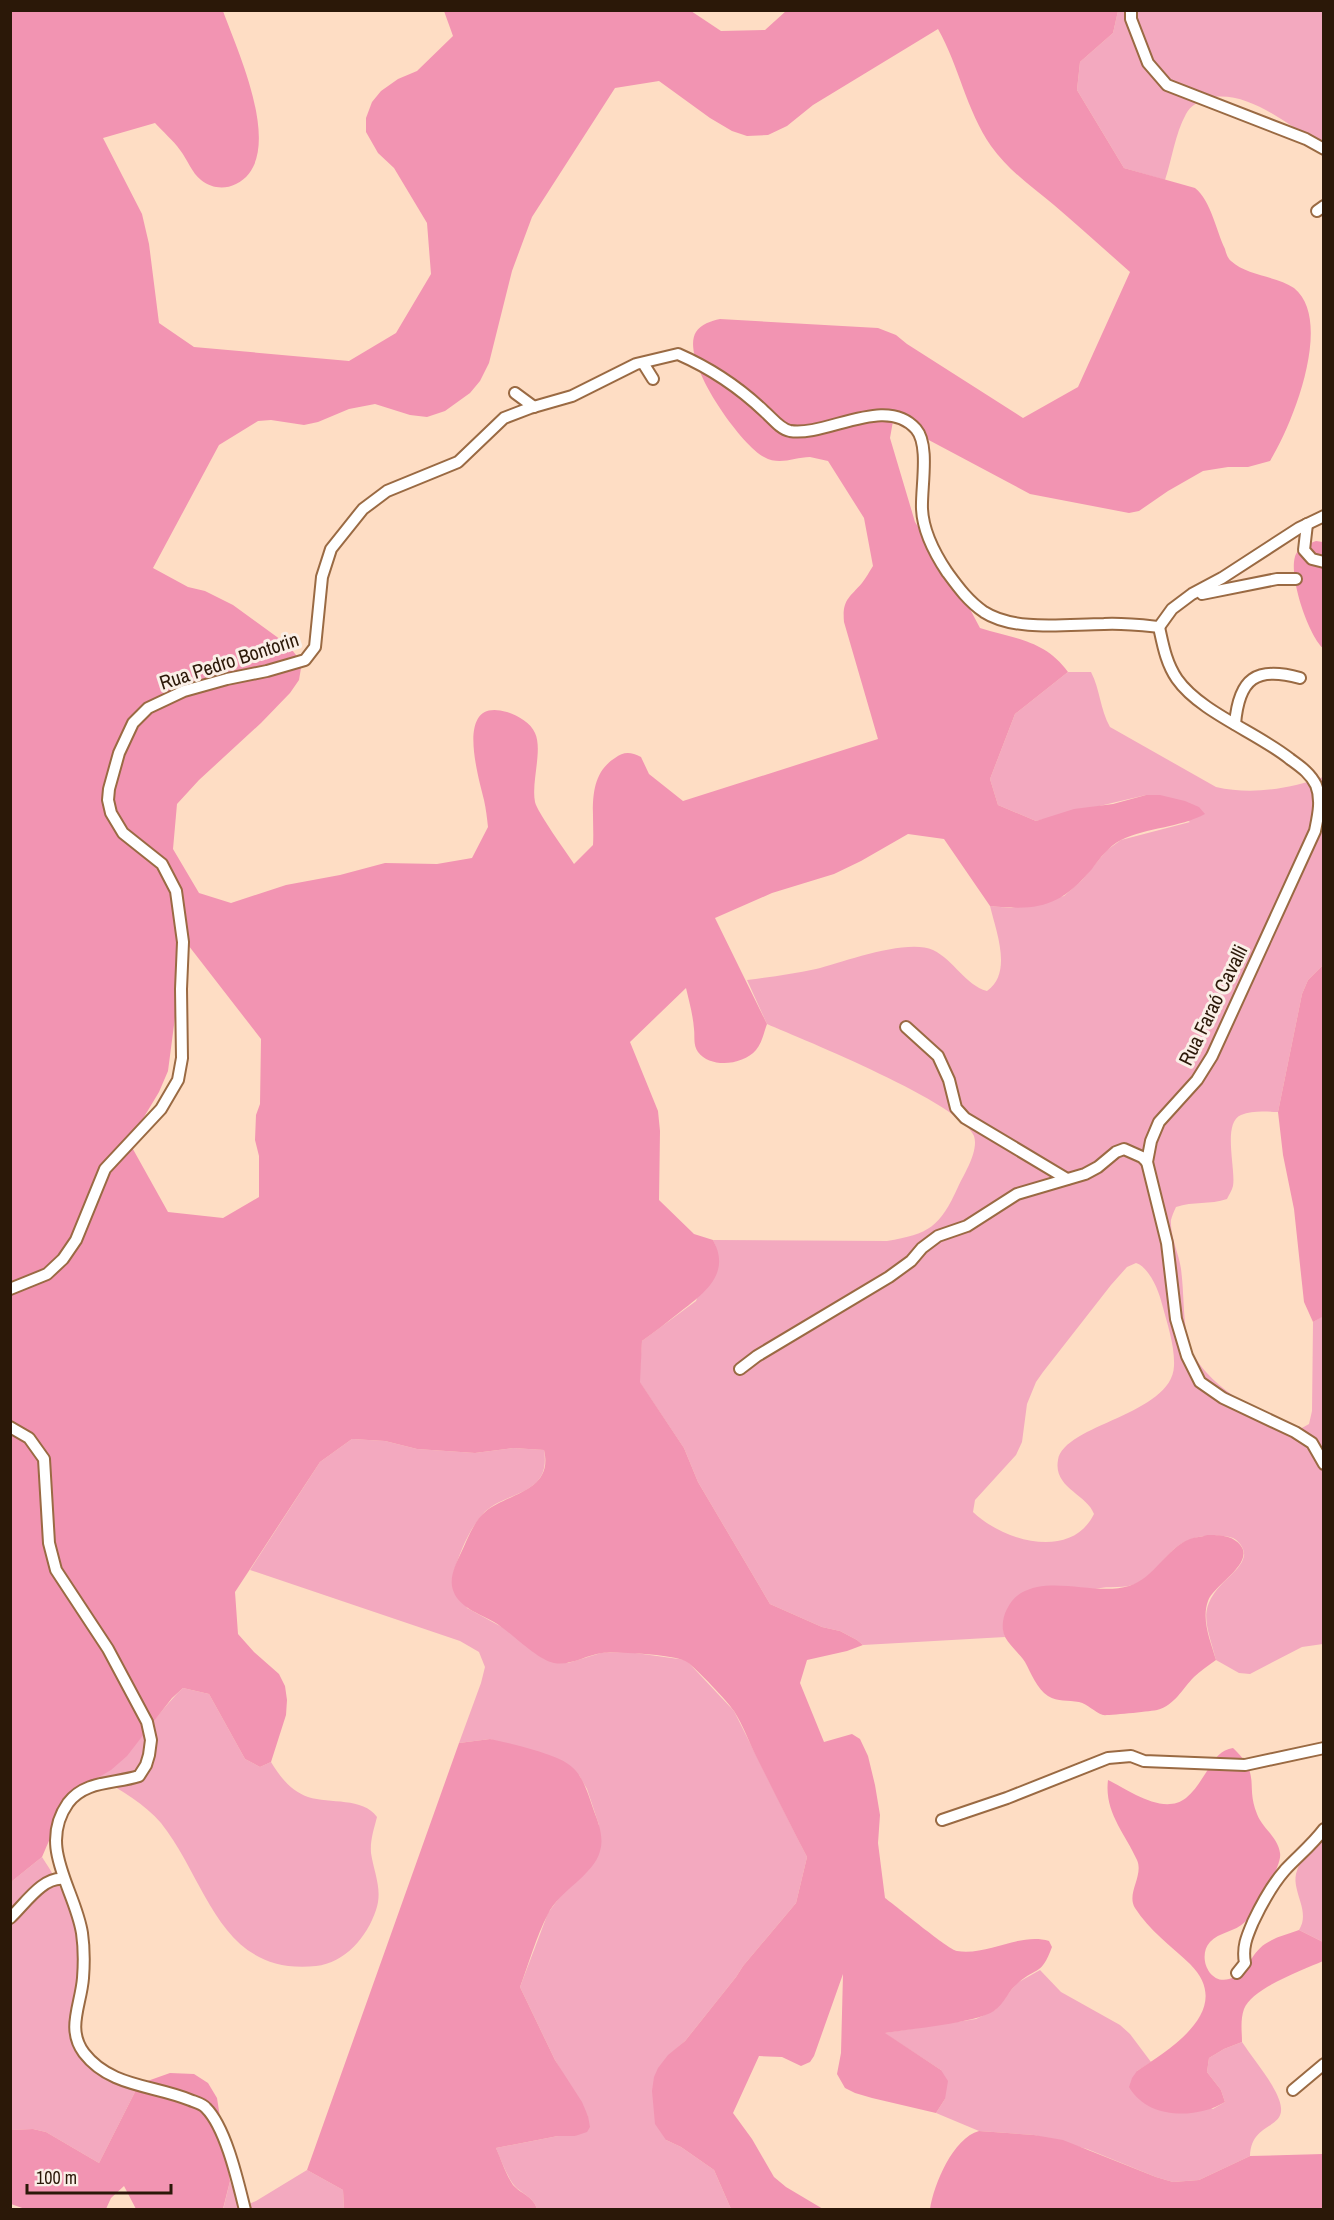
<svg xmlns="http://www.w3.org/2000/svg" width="1334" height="2220" font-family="'Archivo Narrow',sans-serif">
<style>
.green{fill:#f3a9bf;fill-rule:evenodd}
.forest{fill:#f294b2;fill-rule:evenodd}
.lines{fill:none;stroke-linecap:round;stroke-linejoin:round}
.minor-casing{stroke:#9a6a43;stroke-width:14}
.minor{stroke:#fff;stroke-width:10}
.labels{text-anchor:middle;stroke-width:6;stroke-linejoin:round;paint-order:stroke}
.street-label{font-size:20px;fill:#2b1808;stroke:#faefe7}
</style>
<rect width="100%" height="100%" fill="#feddc4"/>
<g class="green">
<path d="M1118,11H1323V146C1289,127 1249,88 1207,98C1199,101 1190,106 1186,114C1175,134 1172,159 1165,180L1124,168L1077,90L1080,62L1113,33Z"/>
<path d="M1068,672H1091C1100,689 1100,709 1110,727L1216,787C1251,795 1290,789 1323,777V965L1308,980L1302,994L1278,1112C1267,1112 1253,1110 1241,1115C1222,1123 1236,1169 1233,1186C1232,1190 1229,1195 1227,1199C1210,1205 1193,1201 1176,1207C1174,1211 1172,1216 1171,1220C1170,1236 1179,1254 1181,1269C1184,1292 1183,1315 1187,1337C1196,1382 1261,1416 1300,1429L1309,1424L1312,1411L1313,1322L1323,1316V1644L1302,1647L1250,1674L1239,1673L1216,1660C1206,1622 1196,1608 1228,1578C1234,1572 1242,1565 1244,1556C1245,1549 1239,1541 1233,1538C1213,1532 1188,1536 1173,1550C1161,1561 1154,1574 1140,1582C1124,1590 1110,1585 1095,1589C1085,1592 1075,1597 1066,1601C1045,1611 1024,1620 1003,1629L1005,1637L863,1645L857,1640L840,1631L822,1627L770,1604L698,1482L684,1448L639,1381L642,1341L696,1301L716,1247L713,1240L887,1241C929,1234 940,1227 958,1187C964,1174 979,1151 974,1136C961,1103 804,1040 767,1024L747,980C770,977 793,974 816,969C843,962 907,938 933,950C954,960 965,985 987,991C1013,973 996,931 990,906L1011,908L1064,896L1082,880L1107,850L1121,840L1190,822L1146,795L1036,821L998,805L990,779L1015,714ZM1136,1263C1149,1267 1159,1291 1162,1304C1167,1323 1175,1346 1174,1366C1172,1415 1064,1424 1058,1460C1053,1488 1087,1494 1094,1514C1071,1561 1003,1541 973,1512L975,1500L1016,1455L1022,1442L1027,1404L1036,1382L1043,1372L1111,1285L1127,1267Z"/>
<path d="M352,1439L385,1441L417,1449L475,1453L513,1448L544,1450C552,1498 503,1490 482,1515C468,1531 459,1555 453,1574L467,1608L568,1663L601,1653L628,1652L686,1660L734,1711L807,1857L796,1903L743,1966L736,1977L685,2041L668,2056L666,2140L681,2147L714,2170L731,2209H537C533,2196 521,2194 513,2184C506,2174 501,2160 496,2148L558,2136H575L588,2116L555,2060L520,1987L548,1913L562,1894L589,1869L599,1825L587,1789L579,1775L490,1739L459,1743L481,1683L485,1667L479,1652L460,1641L250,1570L320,1462Z"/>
<path d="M183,1688L209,1694L245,1759L260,1767L271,1762C280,1777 291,1791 308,1797C330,1804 363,1797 377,1817C374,1829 370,1840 371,1853C374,1873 383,1890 376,1910C367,1937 345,1963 316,1966C219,1976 208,1882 161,1823C144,1803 121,1791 99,1777C135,1754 153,1716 183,1688Z"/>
<path d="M1323,1828V1942L1299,1930C1311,1912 1292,1892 1296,1874C1300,1857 1314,1842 1323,1828Z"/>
<path d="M42,1857C62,1887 77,1917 79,1954C80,1971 75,1987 74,2004C73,2025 86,2056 96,2073L139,2084L99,2163L46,2132L33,2129L11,2130V1882Z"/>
<path d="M1040,1970L1061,1992L1120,2025L1130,2034L1151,2062L1137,2071L1213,2109L1225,2102L1221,2090L1207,2072L1209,2058L1224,2049L1242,2042C1253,2059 1280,2090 1281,2108C1283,2129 1251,2123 1250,2156L1199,2180L1173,2182L1156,2177L1087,2149L1034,2135L979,2131L936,2113L945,2099L941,2070L884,2033L976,2019L995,2010L1017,1983Z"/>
<polygon points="307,2170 343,2190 344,2209 223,2210 230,2181 237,2200 244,2206 256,2201"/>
</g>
<g class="forest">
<path d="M11,11H223C237,50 288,158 236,184C224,190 211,188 201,180C192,173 187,159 180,150C173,140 163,132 155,123L103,138L142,214L149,244L159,323L194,347L349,361L396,333L431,274L427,223L394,168L378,153L366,132V118L372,102L381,91L398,79L417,71L453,36L444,11H691L721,31L765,30L786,11H1118L1113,33L1080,62L1077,90L1124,168L1195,188C1211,201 1216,230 1225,249C1226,253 1228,259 1231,261C1247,276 1277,276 1294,288C1334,320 1293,424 1270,461L1248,467H1228L1203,471L1168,491L1139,511L1129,513L1030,494L893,421L890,438L915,522L963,596L980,628C1015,639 1045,640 1068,672L1015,714L990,779L998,805L1036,821L1074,809L1113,804L1146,795H1160L1185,801L1199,807L1205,814C1179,828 1148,827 1121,840C1109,846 1100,858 1092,869C1059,907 1039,911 990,906L944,839L908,834L861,861L834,874L772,893L715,918L767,1024C764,1032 762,1043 756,1050C743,1065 711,1069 698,1052C693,1045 695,1037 694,1029C693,1015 689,1001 686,988L630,1042L658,1111L660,1131L659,1200L694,1234L713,1240C732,1274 703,1294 680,1312C667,1322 655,1332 642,1341L640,1382L684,1448L698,1482L770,1604L822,1627L840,1631L857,1640L863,1645L847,1651L807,1660L800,1683L824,1742L852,1734L860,1739L868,1756L875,1785L880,1815L878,1843L885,1898C896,1906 949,1950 957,1951C988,1956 1020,1932 1049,1941L1052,1947C1041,1976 1038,1966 1018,1983C1009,1990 1004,2004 994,2011C975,2023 910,2029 885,2033L941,2070L948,2081L945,2099L936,2113L872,2098L855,2093L845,2088L837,2074L841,2053L843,1974L814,2056L810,2062L801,2066L782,2057L759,2056L733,2113L752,2139L774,2177L786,2187L823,2209H731L714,2170L681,2147L666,2140L655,2124L652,2091L654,2077L658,2068L668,2055L685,2041L736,1977L743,1966L796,1903L807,1857C790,1824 773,1790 756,1756C749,1742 743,1725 734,1711C727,1701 697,1669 687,1662C679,1655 616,1651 602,1653C586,1655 571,1666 554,1663C537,1660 511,1632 494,1622C480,1614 458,1607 453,1590C449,1579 455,1565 460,1555C467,1541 473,1522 485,1512C507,1493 554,1492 544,1450L513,1448L475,1453L417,1449L385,1441L352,1439L320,1462L235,1592L238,1634L254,1652L279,1674L285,1686L287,1700L286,1715L271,1762L260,1767L245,1759L209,1694L183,1688L172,1698L127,1756L111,1770L79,1789L67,1799L42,1857L11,1882ZM938,29C959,66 966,110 991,146C1008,170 1031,186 1054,205C1080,227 1105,250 1130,272L1078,387L1023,418L907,344L896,335L878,328L720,319C711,321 701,324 696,332C679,359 740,444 764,457C780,466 794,457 810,457C816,458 822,460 828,461L864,518L873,566C869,572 866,578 862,583C849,598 842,600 844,622L878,739L683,801L649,774L641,757C631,752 624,751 615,758C585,777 595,815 593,845L574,864C567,853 537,812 535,802C531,782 543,750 535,733C531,723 517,715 507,712C454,696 478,775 484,800C486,809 487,818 488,827L472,858L437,864L385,863L340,875L286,885L231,903L199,893L173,849L177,804L199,780L261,723L290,693L299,680L301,668L296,655L288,645L233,605L205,591L188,587L153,568L219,445L258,421L271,420L304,425L318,422L349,409L375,404L410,415L427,417L445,411L470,393L480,381L489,363L512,271L532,217L615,88L659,81L710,118L732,131L747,136L768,135L787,126L813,105ZM185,941L261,1039L260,1104L256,1115L255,1140L259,1156V1197L223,1218L168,1212L129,1142L159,1092L168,1071Z"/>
<path d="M1316,541L1323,542V648C1308,635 1287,572 1296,554C1300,546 1309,544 1316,541Z"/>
<polygon points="1323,965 1324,1316 1313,1322 1304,1302 1294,1209 1283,1155 1278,1112 1302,994 1308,980"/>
<path d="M1207,1535C1220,1535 1233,1535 1241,1546C1254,1564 1214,1585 1208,1601C1201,1620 1211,1642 1216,1660C1208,1666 1200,1671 1194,1677C1182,1689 1175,1705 1157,1710C1153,1711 1106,1716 1103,1715C1094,1712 1088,1704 1079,1702C1068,1700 1058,1702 1048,1696C1037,1689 1031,1673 1025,1662C1019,1653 1010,1646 1005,1637C998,1622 1008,1601 1021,1593C1052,1575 1096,1596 1129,1586C1155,1578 1165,1549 1190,1539C1195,1537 1202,1537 1207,1535Z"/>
<path d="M490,1739C505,1742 519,1746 534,1750C577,1763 580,1769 594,1811C599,1824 604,1838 600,1851C594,1875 559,1891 548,1914C536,1937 529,1963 520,1987L555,2060L582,2102L588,2116L590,2127L587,2132L575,2136H558L496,2148C501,2159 506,2175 513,2185C521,2194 533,2196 537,2209H344L343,2190L307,2170L459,1743Z"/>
<path d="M1233,1748C1262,1775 1245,1784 1257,1814C1262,1828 1278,1837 1280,1853C1283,1865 1254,1913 1245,1922C1235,1932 1219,1932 1210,1942C1197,1956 1209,1985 1229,1979C1247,1974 1251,1953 1265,1944C1275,1937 1288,1934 1299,1930L1323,1942V1961C1303,1970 1252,1988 1244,2009C1240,2020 1242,2032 1242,2042L1224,2049L1209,2058L1207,2072L1221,2090L1225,2102C1197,2119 1148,2120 1129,2087L1132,2078L1137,2071C1172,2048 1235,2009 1190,1964C1171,1946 1149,1930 1135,1908C1126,1893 1144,1876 1137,1860C1125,1833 1104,1812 1108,1780C1129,1790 1163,1816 1186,1798C1196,1790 1202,1778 1209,1768C1215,1758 1221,1750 1233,1748Z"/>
<polygon points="170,2073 194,2074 208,2083 217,2098 230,2181 223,2209 136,2209 124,2186 111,2198 106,2209 25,2209 11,2204 10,2130 33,2129 46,2132 99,2163 139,2084"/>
<path d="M979,2131L1034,2135L1063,2140L1156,2177L1173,2182L1199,2180L1250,2156L1323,2154V2209H930C934,2184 953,2138 979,2131Z"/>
</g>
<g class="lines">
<defs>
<g id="minor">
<polyline points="1131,10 1131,19 1148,63 1167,85 1306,139 1324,149"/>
<polyline points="1317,211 1324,206"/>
<polyline points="643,363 653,379"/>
<polyline points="515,393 534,407"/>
<polyline points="1307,524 1304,550 1312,559 1324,562"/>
<polyline points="1202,594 1277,579 1296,579"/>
<path d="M1159,627C1163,645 1166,663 1177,679C1200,712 1258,733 1290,759C1301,767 1310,773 1316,785C1322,800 1318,816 1315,831L1212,1056L1197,1080L1159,1122L1151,1141L1147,1162L1167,1243L1176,1319L1187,1356L1200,1382L1223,1398L1295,1432L1312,1443L1324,1464"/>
<polyline points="1159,627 1172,609 1192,594 1222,578 1299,528 1324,516"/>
<path d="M1235,724C1239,678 1256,666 1300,678"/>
<polyline points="906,1027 938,1056 949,1080 956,1108 965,1118 1067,1179"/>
<path d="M10,1289L47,1274L63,1259L76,1240L105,1169L161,1109L178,1080L182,1058L181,989L183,942L176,891L162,864L123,833L111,813L108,800L109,789L119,753L133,723L148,708L184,691L227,679L267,671L305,660L315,647L322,577L331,549L363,509L387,491L458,462L504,418L530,408L572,396L636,364L678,354C710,368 740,388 765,412C772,418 780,429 790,431C826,437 886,394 916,429C930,445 921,488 922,509C923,531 935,554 947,572C958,587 968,601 984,612C1015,632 1068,624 1104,624C1123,623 1140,625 1159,627"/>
<polyline points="740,1369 757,1356 889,1277 911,1261 922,1248 938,1236 967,1226 1017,1194 1085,1174 1098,1167 1116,1152 1124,1149 1142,1157 1147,1162"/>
<path d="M10,1427L29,1438L44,1459L49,1543L56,1570L108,1649L147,1722L151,1740L149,1755L146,1765L139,1776C115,1784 85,1780 68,1803C37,1847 75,1889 82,1933C84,1947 84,1965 83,1978C81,2005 66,2029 84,2053C110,2087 154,2085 190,2100C195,2102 203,2104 206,2108C226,2128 238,2182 245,2210"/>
<polyline points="942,1820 1007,1798 1108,1758 1131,1756 1144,1761 1245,1765 1324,1748"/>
<path d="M10,1918C25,1904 43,1876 64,1879"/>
<path d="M1237,1973L1245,1963C1242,1947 1247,1936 1253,1922C1262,1903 1271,1886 1285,1870C1298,1856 1312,1845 1324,1829"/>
<polyline points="1293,2090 1324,2064"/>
</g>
</defs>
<use href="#minor" class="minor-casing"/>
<use href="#minor" class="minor"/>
</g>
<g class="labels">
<g class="street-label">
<text transform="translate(229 661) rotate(-18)" y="7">Rua Pedro Bontorin</text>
<text transform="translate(1213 1005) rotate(-64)" y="7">Rua Faraó Cavalli</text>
</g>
</g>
<rect width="1334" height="2220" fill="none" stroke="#2b1808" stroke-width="24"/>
<path d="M27 2184v9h144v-9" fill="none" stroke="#2b1808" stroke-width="3"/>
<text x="36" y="2184" font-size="18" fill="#2b1808" stroke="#faefe7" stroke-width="4.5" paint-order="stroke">100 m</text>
</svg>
